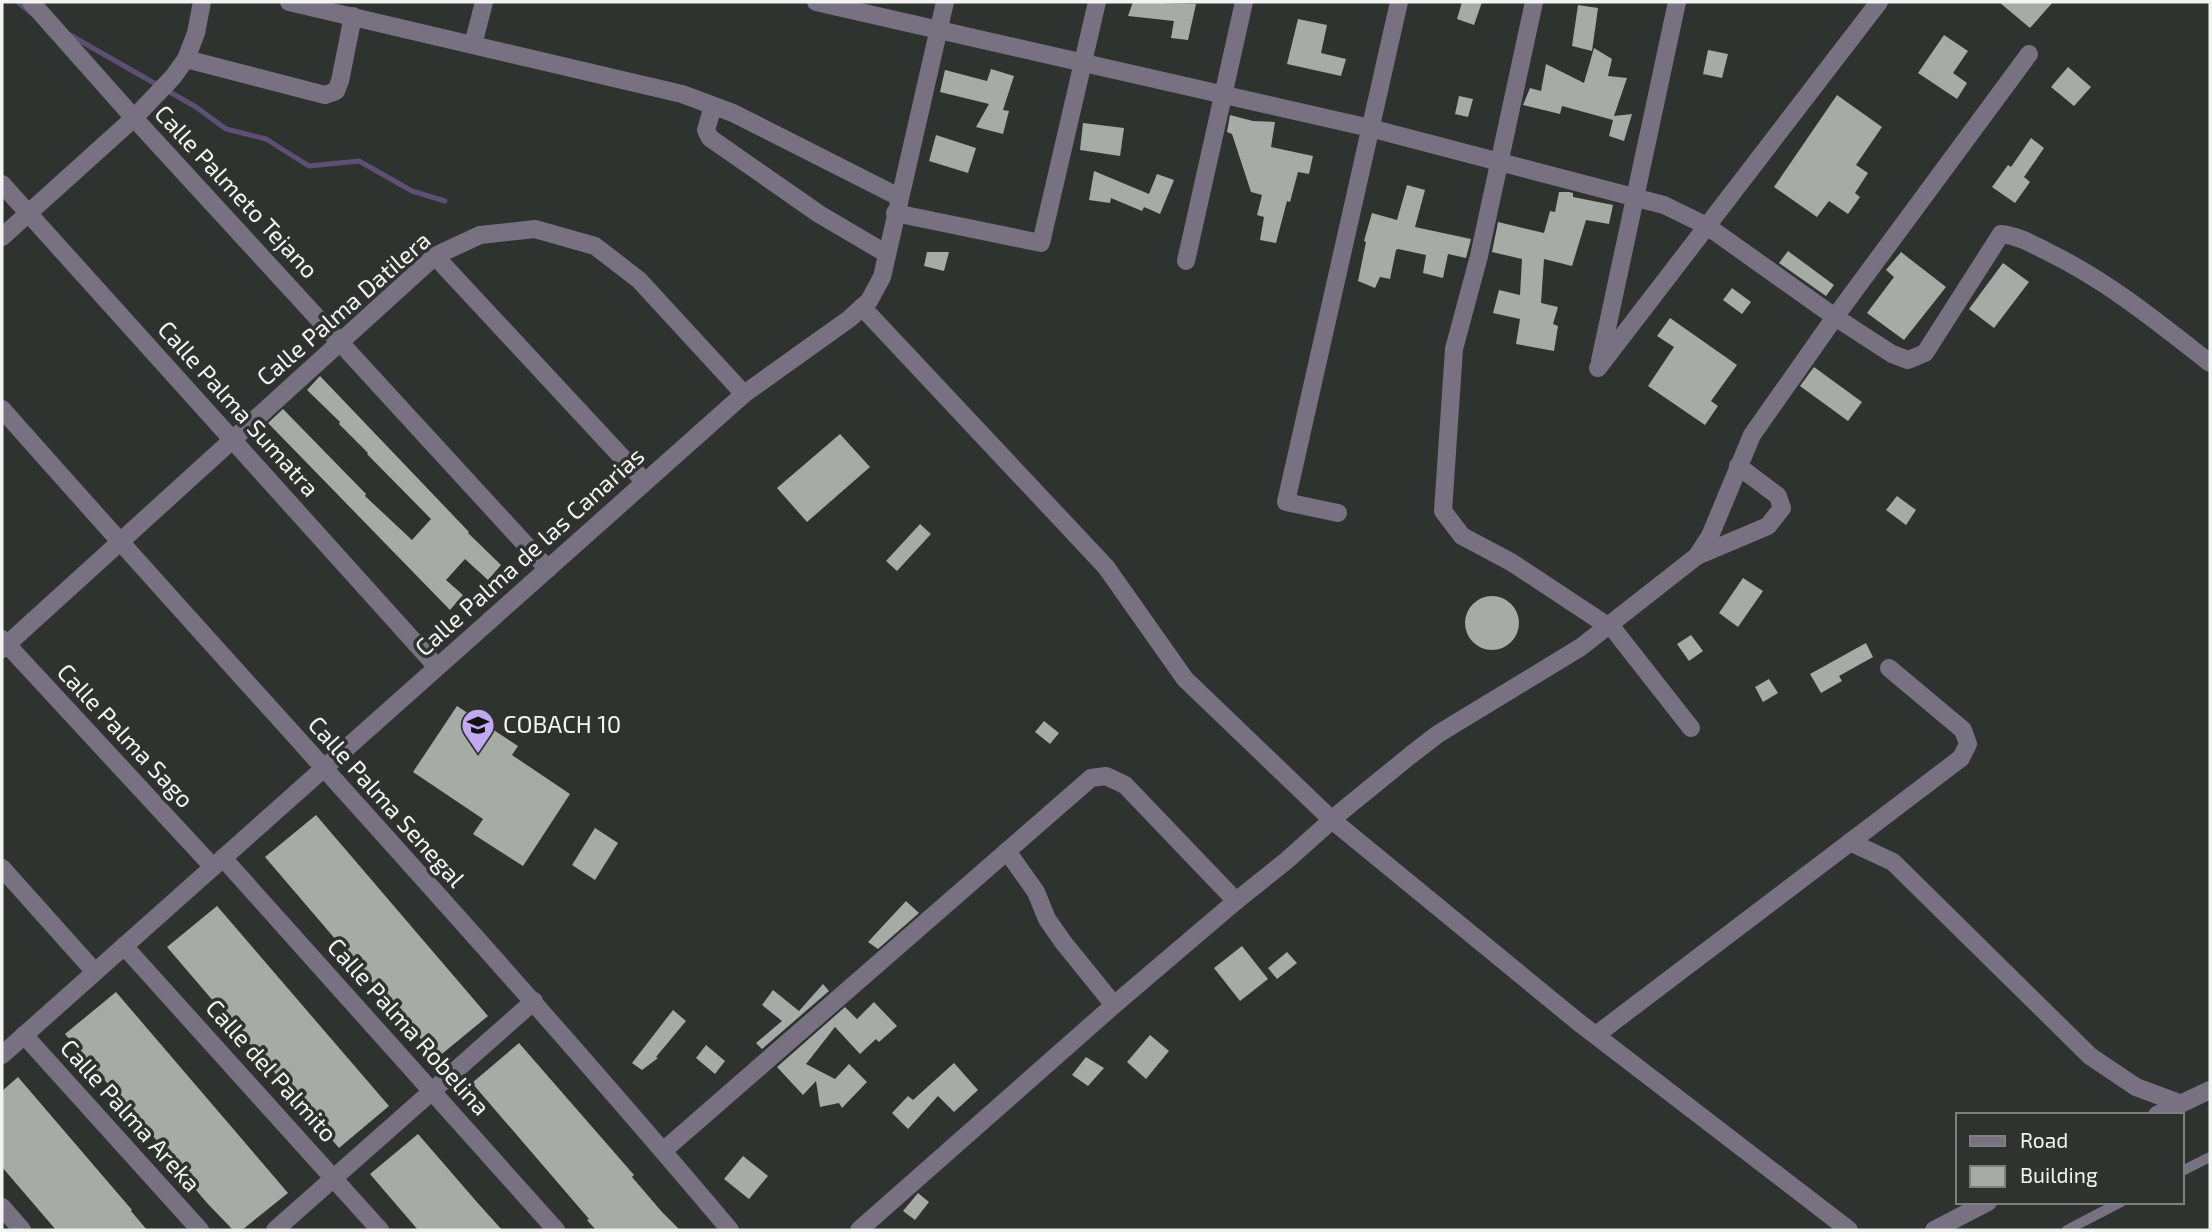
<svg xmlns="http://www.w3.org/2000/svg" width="2212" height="1232" font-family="'Exo 2',sans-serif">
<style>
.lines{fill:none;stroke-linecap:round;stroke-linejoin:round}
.stream{stroke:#5d5074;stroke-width:5}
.building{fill:#a6aba6}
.lane{stroke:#777182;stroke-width:10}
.street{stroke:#777182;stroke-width:18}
.labels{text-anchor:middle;stroke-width:7;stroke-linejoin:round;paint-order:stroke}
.street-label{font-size:24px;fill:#f2f4f2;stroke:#2f332f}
.poi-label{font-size:24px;fill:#f2f4f2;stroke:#2f332f;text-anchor:start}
</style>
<rect width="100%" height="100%" fill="#2f332f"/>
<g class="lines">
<g class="stream">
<polyline points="18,2 31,13"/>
<polyline points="70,35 196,107 226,129 266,139 309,166 359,161 412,191 445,201"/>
</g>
</g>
<g class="building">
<polygon points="1133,2 1196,4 1188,40 1171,38 1174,21 1128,16"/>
<polygon points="1462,2 1482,2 1474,25 1457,19"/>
<polygon points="1999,2 2053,2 2030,28"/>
<polygon points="1578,5 1598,8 1592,51 1572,46"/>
<polygon points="1298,19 1327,25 1321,53 1346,59 1341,76 1287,64"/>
<polygon points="1944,35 1968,51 1953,73 1967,83 1957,99 1918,73"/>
<polygon points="1594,48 1612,59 1608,76 1627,78 1614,116 1632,114 1624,141 1609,136 1613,120 1562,106 1560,114 1523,105 1530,88 1541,91 1546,64 1584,83"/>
<polygon points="1708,50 1728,54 1722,78 1703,74"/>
<polygon points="2068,67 2091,87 2074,106 2051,87"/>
<polygon points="991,69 1014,76 1003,110 1009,111 1003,134 976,127 989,104 940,92 945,70 987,81"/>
<polygon points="1837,95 1882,127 1856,165 1868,173 1855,193 1860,197 1848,214 1829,201 1817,217 1774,187"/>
<polygon points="1459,96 1473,99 1468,117 1455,114"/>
<polygon points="1230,115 1253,121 1275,122 1271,147 1313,156 1309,174 1298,172 1290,202 1287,201 1276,243 1260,240 1264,217 1257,215 1262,195 1251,192 1232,134 1227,132"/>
<polygon points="1083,123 1124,128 1120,156 1080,150"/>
<polygon points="936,135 976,148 968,173 929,161"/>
<polygon points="2031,138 2044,148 2024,177 2030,182 2015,203 1992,187 2008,165 2011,167"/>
<polygon points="1094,171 1149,194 1157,174 1174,180 1160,214 1144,207 1142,211 1111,198 1110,203 1089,200"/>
<polygon points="1407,185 1425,190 1415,227 1471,239 1466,258 1448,254 1443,278 1423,273 1426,255 1398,249 1396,250 1390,279 1380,277 1375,288 1358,281 1366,242 1364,241 1372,213 1397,220"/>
<polygon points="1559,192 1569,192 1573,193 1573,197 1613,205 1609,224 1586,220 1572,266 1544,259 1541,303 1558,307 1553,324 1558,326 1554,351 1516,344 1520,319 1493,313 1499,290 1520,295 1522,259 1492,252 1498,222 1544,233 1550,211 1555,212"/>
<polygon points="1788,251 1834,285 1826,296 1779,263"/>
<polygon points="927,252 949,252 944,271 924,266"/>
<polygon points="1901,252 1946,287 1904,340 1867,313 1894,277 1886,270"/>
<polygon points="2003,263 2029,282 1994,328 1969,309"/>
<polygon points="1732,288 1751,302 1742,314 1723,300"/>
<polygon points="1670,318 1737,365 1711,401 1718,406 1705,425 1648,386 1674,347 1657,336"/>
<polygon points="1814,367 1862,402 1848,421 1800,386"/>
<polygon points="320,376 469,532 468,533 501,565 488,580 465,559 446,580 463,595 450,610 268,423 283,409 366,494 365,496 412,540 431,519 367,454 368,453 339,424 340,422 307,390"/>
<polygon points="840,434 870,467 807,522 777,488"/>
<polygon points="1897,496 1916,510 1906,525 1886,510"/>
<polygon points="920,524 931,534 897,571 886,561"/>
<polygon points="1743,578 1763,591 1738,627 1719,613"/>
<circle cx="1492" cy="623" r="27"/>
<polygon points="1691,635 1703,651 1689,661 1677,644"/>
<polygon points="1866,643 1873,657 1839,676 1842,681 1821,693 1810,674"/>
<polygon points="1769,679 1778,693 1763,702 1755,687"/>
<polygon points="457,706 518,746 512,755 570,794 523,866 473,834 483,819 413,772"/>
<polygon points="1044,721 1059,733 1050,744 1035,732"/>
<polygon points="316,815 488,1016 437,1058 265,857"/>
<polygon points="595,828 618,843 595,880 572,865"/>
<polygon points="906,901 919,913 878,949 868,942"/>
<polygon points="217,906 389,1106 339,1148 167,947"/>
<polygon points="1242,946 1268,979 1240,1001 1214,968"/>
<polygon points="1287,952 1297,963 1277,979 1268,968"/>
<polygon points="823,984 829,991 762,1049 756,1043 782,1021 762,1005 773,990 799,1011"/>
<polygon points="116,992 288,1193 242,1230 233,1230 207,1203 180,1171 182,1170 65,1034"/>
<polygon points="874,1002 897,1026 879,1042 876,1039 860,1054 835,1027 806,1064 835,1079 849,1064 867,1082 842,1108 839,1103 820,1107 816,1081 803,1095 777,1067 845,1007 857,1019"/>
<polygon points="673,1010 686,1021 656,1057 658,1058 642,1070 632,1063"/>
<polygon points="1150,1035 1169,1051 1146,1079 1127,1062"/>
<polygon points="519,1043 634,1175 632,1177 662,1212 680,1230 596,1230 587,1220 589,1219 472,1083"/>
<polygon points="706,1045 725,1061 715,1074 696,1058"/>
<polygon points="1086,1057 1104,1068 1088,1086 1072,1075"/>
<polygon points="954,1063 978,1090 954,1112 938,1096 908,1129 892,1113 908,1096 913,1100"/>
<polygon points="18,1077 132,1210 131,1211 147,1230 56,1230 2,1167 2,1091"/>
<polygon points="418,1134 476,1201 502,1230 418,1230 370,1174"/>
<polygon points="743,1156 768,1176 749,1199 724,1179"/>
<polygon points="918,1193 929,1202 915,1220 903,1211"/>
</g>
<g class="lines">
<g class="lane">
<polyline points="2182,1171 2210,1157"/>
<polyline points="2067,1230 2121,1202"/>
</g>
<g class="street">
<polyline points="31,2 134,118 548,569"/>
<polyline points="289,2 682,94 733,113 899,197"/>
<path d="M816,2L1370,128L1664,205L1707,226L1835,317L1892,354L1908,360L1925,353L2001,234C2019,236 2034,245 2050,253C2109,282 2159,323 2210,363"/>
<polyline points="1534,2 1479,256 1454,349 1443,511 1462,536 1511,562 1614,630 1691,728"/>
<polyline points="473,45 484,2"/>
<polyline points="186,59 325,95 336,91 340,81 353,16"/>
<polyline points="713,106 706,130 710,138 819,214 887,254"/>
<polyline points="2,184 437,667"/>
<polyline points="895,213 1041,243 1097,2"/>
<polyline points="2,237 134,118 173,77 186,59 196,33 202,2"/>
<polyline points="435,256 645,482"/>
<polyline points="1186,261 1244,2"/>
<polyline points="862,307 1106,567 1185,679 1332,820 1577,1021 1849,1230"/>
<polyline points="1600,361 1677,2"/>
<polyline points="1598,368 1879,2"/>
<path d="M2,409C244,683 494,950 730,1230"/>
<polyline points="1338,513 1286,502 1399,2"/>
<polyline points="1697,556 1768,526 1782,508 1778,496 1738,466"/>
<polyline points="2,639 213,867"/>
<polyline points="2,649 435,256 480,235 535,229 595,246 639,280 744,394"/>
<polyline points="1850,842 1893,862 2090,1056 2136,1087 2179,1103"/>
<polyline points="1007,851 1036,892 1047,919 1063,942 1114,1005"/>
<polyline points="223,858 556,1230"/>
<polyline points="2,868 95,972"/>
<polyline points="124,946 380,1230"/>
<polyline points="24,1035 200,1230"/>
<polyline points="1596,1035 1961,758 1968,744 1963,730 1889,668"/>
<polyline points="2,1055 744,394 849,319 869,301 882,277 945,2"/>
<polyline points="2157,1115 2210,1090"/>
<polyline points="663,1151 1091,778 1106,776 1125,785 1236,901"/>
<polyline points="2,1207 22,1230"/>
<polyline points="275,1230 534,1001"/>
<polyline points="859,1230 1114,1005 1236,901 1286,861 1342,811 1412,754 1438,734 1581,647 1697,556 1710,536 1752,435 1835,317 2029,54"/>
<polyline points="1934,1230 1988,1202"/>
</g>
</g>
<defs>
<symbol id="school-pin" viewBox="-11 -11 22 30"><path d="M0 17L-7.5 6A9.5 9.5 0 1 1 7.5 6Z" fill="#c2a8f2" stroke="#2f332f"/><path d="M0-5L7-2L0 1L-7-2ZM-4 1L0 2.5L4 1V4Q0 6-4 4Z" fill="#111"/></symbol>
</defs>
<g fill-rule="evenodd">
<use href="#school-pin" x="459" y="706" width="38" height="52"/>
</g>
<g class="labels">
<g class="street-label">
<text transform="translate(236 192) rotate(47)" y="8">Calle Palmeto Tejano</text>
<text transform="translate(344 309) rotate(-41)" y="8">Calle Palma Datilera</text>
<text transform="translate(238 409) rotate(48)" y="8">Calle Palma Sumatra</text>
<text transform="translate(530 552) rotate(-42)" y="8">Calle Palma de las Canarias</text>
<text transform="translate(125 736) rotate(47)" y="8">Calle Palma Sago</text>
<text transform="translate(386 802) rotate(48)" y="8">Calle Palma Senegal</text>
<text transform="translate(408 1027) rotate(48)" y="8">Calle Palma Robelina</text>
<text transform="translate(271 1071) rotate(48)" y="8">Calle del Palmito</text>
<text transform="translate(130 1116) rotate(48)" y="8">Calle Palma Areka</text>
</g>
<g class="poi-label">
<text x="503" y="733">COBACH 10</text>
</g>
</g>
<rect width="2212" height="1232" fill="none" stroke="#f2f4f2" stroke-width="7"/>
<rect x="1956" y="1113" width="228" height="91" fill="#2f332f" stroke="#7d807d" stroke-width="2"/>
<rect x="1970" y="1136" width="35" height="10" fill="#777182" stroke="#7d807d" stroke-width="2"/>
<text x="2020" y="1148" font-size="21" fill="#f2f4f2">Road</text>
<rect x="1970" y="1166" width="35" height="21" fill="#a6aba6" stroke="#7d807d" stroke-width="2"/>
<text x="2020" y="1183" font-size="21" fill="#f2f4f2">Building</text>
</svg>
